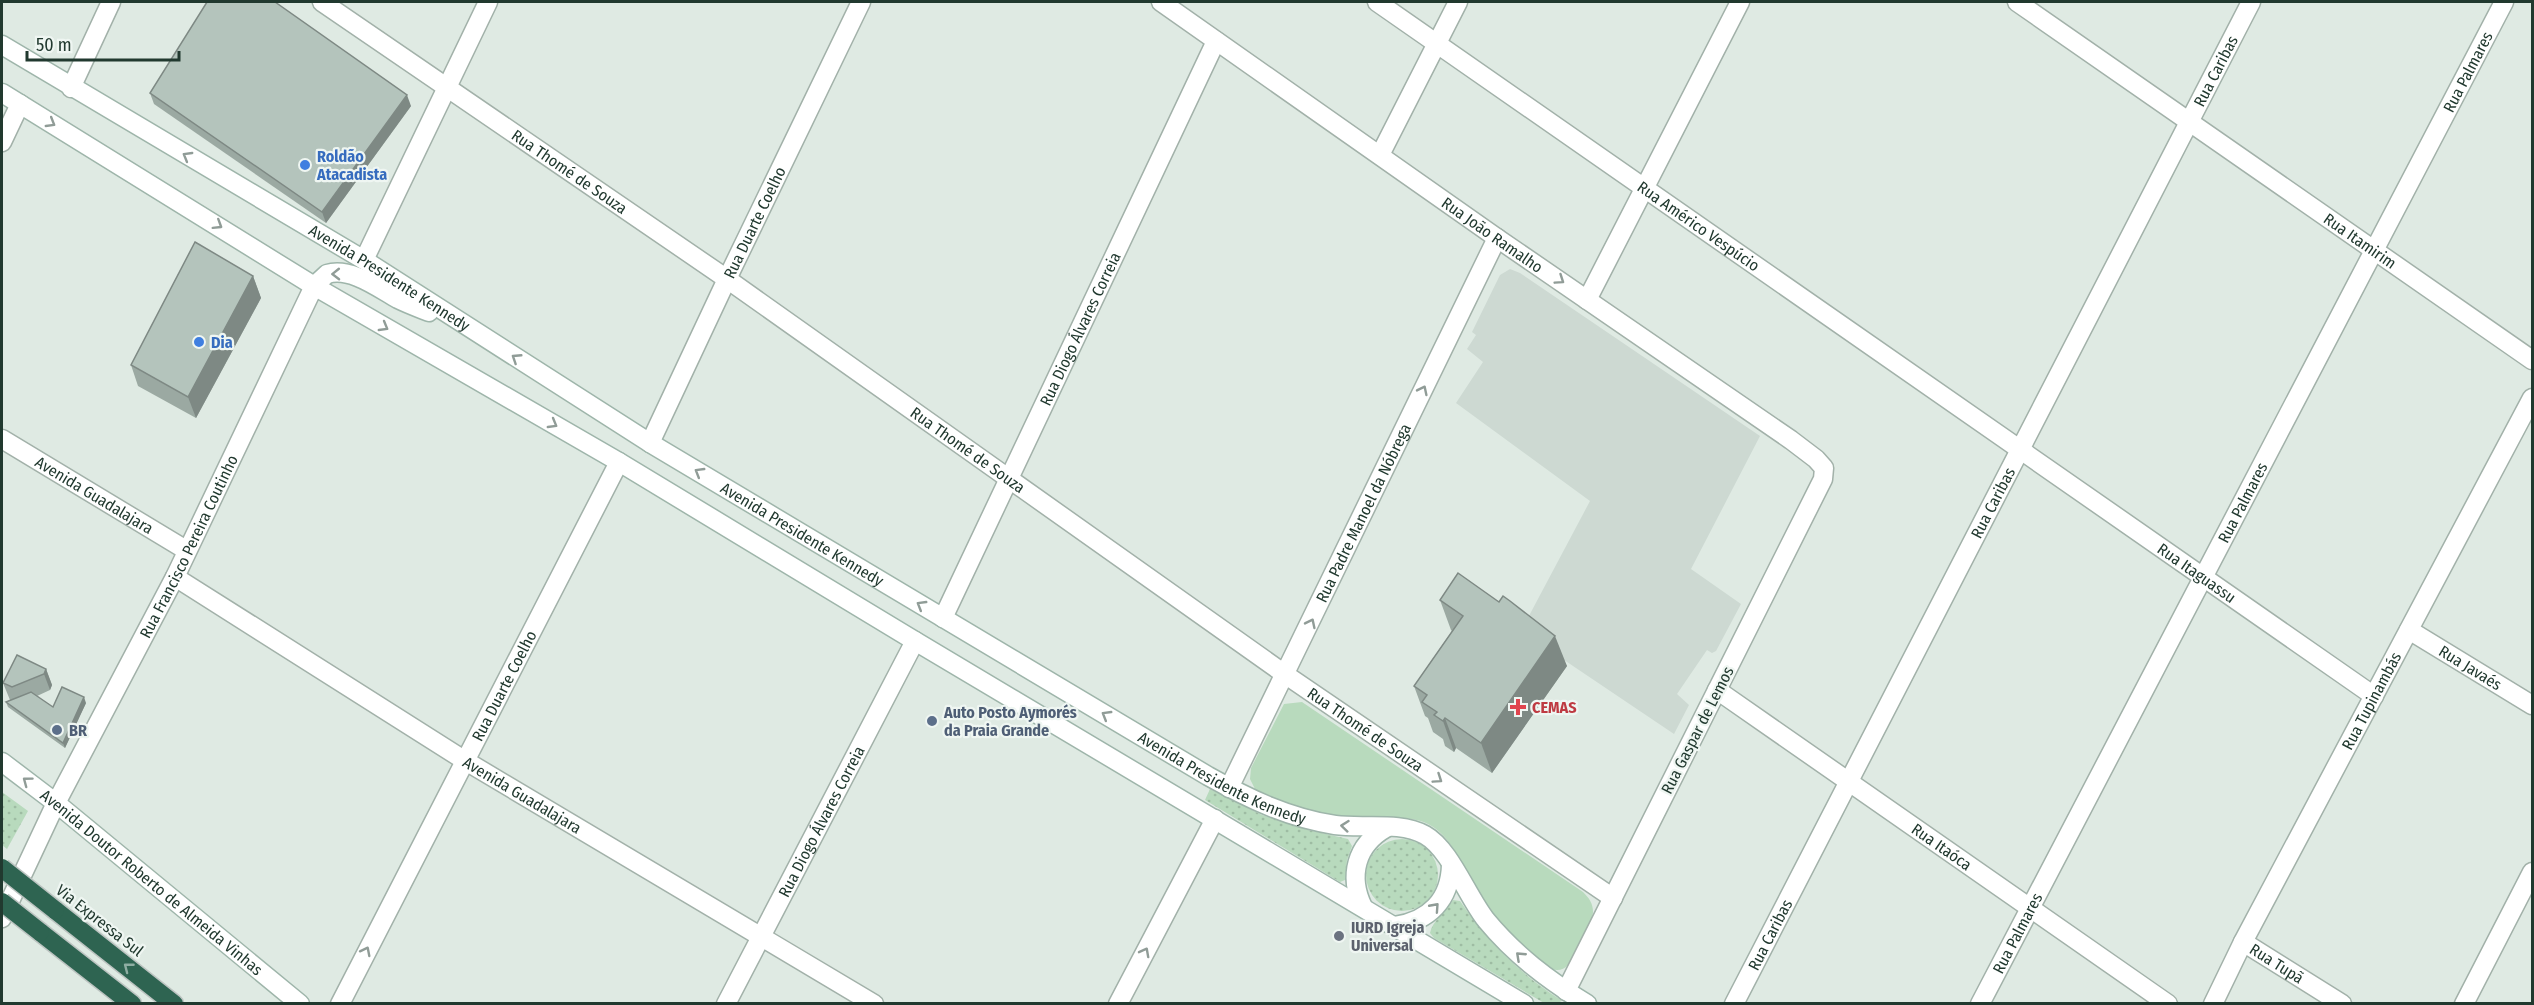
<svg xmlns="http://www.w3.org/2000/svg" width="2534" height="1005" font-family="'Fira Sans Condensed',sans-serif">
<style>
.built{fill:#cdd9d2}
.grass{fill:url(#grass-dots)}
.park{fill:#b8dabd}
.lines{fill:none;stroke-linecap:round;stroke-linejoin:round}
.street-casing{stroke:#a2b1a9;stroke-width:21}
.secondary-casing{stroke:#9eb5aa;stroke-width:21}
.highway-casing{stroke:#bcc4c1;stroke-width:21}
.street{stroke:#fff;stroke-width:18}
.secondary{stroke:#fff;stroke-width:18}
.highway{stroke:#2e6451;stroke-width:18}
.highway-bridge-casing{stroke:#bcc4c1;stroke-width:21;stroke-linecap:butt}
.highway-bridge{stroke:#2e6451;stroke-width:18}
.wall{fill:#9ba9a2}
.shaded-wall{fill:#7e8984}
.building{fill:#b4c4bc;stroke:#7e8984;stroke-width:1.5}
.oneway{stroke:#909c97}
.oneway2{stroke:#8eada2}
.shop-dot{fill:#3f7fe0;stroke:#eff6f2;stroke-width:2}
.health-dot{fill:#e0444e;stroke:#eff6f2;stroke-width:2}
.service-dot{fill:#5c6f8a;stroke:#eff6f2;stroke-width:2}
.worship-dot{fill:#6b7280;stroke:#eff6f2;stroke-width:2}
.labels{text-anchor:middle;stroke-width:4.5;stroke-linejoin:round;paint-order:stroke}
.street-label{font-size:16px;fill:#21392f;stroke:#eff6f2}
.shop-label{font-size:16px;font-weight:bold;fill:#366cbe;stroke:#eff6f2;text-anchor:start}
.health-label{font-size:16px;font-weight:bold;fill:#be3a42;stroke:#eff6f2;text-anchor:start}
.service-label{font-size:16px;font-weight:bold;fill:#4e5e75;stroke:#eff6f2;text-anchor:start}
.worship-label{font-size:16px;font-weight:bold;fill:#5b616d;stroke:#eff6f2;text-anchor:start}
</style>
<defs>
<pattern id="grass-dots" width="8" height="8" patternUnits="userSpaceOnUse" patternTransform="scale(1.5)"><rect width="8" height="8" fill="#b8dabd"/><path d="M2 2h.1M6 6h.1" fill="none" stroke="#9ebca3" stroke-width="1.8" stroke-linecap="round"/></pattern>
</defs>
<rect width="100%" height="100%" fill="#dfeae3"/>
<polygon class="built" points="1510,269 1520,273 1760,436 1691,569 1741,604 1716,651 1712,653 1707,650 1677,694 1689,705 1674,734 1521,631 1590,501 1456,403 1483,362 1467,349 1476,335 1472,332 1500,275"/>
<g class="grass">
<polygon points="1210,789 1262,815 1308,830 1348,839 1352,846 1347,860 1345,880 1340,882 1205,800"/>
<polygon points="2,792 28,811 7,849 2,845"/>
<circle cx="1402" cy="875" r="36"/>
<path d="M1453,900L1460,901C1488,942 1520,974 1561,1000L1560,1003H1544L1434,938L1430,933C1432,921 1446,912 1453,900Z"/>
</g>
<path class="park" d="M1302,702L1583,892C1589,898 1593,903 1593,912C1593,921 1575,958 1568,965C1564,970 1557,971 1552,969C1528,959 1487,908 1474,886C1461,865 1452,836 1428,824C1410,815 1385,819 1365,819C1339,818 1275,806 1255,789L1250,779L1251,768L1284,704Z"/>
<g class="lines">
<defs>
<g id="street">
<path id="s1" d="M322,2L727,279L1286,675L1613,898"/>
<path id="s2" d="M1161,2L1497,238L1791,440L1816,459L1824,468L1823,479L1566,991"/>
<path id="s3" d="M1377,2L2374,696"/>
<path id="s4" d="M2017,2L2532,360"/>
<polyline points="71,88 111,2"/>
<polyline points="2,142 20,104"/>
<polyline points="1380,155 1458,2"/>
<polyline points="364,260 488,2"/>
<polyline points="1587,300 1740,2"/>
<path id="s5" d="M2,439L186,550"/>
<path id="s6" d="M650,443L727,279L861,2"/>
<path id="s7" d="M175,577L464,760L874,1004"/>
<path id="s8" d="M943,618L1216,41"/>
<path id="s9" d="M2409,630L2532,705"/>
<path id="s10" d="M1717,690L2168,1004"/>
<path id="s11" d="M1229,788L1497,238"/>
<path id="s12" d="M2,918L56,803L175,577L314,286"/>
<path id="s13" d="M2243,942L2342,1004"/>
<path id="s14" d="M340,1004L619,462"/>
<path id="s15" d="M726,1004L915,641"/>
<polyline points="1118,1004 1215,819"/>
<path id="s16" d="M1734,1004L2251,2"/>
<path id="s17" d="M1980,1004L2504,2"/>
<path id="s18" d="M2213,1004L2243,942L2532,398"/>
<polyline points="2464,1004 2532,872"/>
</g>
<g id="secondary">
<path id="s19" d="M2,45L364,260L650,443L1208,776C1249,799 1289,818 1335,825C1363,829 1400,821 1425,835C1450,849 1467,896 1486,920C1515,955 1548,980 1587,1004"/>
<polyline points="2,93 314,286 619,462 915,641 1524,1004"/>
<path d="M314,286L327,274C351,267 378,288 398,299C408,304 419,308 429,312"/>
<path id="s20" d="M2,762L56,803L300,1004"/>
<path d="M1363,907C1348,876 1356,845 1386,828"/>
<path d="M1395,926C1429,921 1450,900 1451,865"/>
</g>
<g id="highway">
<polyline points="55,910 174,1004"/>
<polyline points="40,932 132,1004"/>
</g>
</defs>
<use href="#street" class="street-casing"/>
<use href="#secondary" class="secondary-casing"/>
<use href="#highway" class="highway-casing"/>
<use href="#street" class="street"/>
<use href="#secondary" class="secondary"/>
<use href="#highway" class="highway"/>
<defs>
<g id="highway-bridge">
<polyline points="2,868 55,910"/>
<polyline points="2,902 40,932"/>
</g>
</defs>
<use href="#highway-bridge" class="highway-bridge-casing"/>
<use href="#highway-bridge" class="highway-bridge"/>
</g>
<g class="wall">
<polygon points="150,93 411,106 326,223 154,104"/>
<polygon points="253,276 261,298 196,418 138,386 131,365"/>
<polygon points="1440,600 1499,602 1567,666 1492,773 1456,748 1454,752 1445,746 1443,739 1433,732 1428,718 1425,716 1414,686 1452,631 1451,630"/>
<polygon points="46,669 52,685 50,690 37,696 53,707 86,703 65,748 8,707 6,702 10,700 3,683"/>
</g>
<g class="shaded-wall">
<polygon points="407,95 411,106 326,223 322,212"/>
<polygon points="253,276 261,298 196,418 188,397"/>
<polygon points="1555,636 1567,666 1492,773 1481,743"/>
<polygon points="46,669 52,685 50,690 44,674"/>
<polygon points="84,697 86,703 65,748 63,743"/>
<polygon points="1445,718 1456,748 1454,752 1443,721"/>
</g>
<g class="building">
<polygon points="207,2 275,2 407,95 322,212 150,93"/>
<polygon points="195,242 253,276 188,397 131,365"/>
<polygon points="1458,573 1499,602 1503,596 1510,601 1555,636 1481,743 1445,718 1443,721 1434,715 1437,712 1422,702 1427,695 1414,686 1463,616 1440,600"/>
<polygon points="17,655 46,669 44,674 12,687 3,683"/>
<polygon points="62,687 84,697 63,743 6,702 31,692 53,707"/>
</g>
<defs><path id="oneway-chevron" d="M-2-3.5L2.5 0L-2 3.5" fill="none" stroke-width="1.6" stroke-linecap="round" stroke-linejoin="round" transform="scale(1.5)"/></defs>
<g class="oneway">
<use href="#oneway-chevron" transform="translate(51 123) rotate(31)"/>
<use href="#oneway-chevron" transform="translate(187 156) rotate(-150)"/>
<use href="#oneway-chevron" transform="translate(218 225) rotate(32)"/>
<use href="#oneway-chevron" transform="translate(336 274) rotate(179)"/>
<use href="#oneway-chevron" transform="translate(1560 280) rotate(34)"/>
<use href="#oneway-chevron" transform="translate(384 327) rotate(30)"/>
<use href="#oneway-chevron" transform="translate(516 358) rotate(-147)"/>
<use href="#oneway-chevron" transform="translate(1423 390) rotate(-64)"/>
<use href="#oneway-chevron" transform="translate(553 424) rotate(30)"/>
<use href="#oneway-chevron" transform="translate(699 472) rotate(-149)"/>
<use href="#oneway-chevron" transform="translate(921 605) rotate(-149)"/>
<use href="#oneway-chevron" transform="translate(1311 623) rotate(-64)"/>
<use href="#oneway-chevron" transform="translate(1106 715) rotate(-149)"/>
<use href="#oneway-chevron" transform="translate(1438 779) rotate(34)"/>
<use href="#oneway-chevron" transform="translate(27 781) rotate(-143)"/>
<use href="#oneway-chevron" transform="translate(1345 826) rotate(-174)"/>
<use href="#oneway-chevron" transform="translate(1435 907) rotate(-48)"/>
<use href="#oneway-chevron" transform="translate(366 951) rotate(-63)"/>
<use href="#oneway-chevron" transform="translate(1145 952) rotate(-62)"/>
<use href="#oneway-chevron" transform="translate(1520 956) rotate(-137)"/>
</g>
<use class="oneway2" href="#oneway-chevron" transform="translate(128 967) rotate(-142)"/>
<g class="shop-dot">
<circle cx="305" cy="165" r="6"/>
<circle cx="199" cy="342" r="6"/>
</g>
<path class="health-dot" d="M1515 698h6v6h6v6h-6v6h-6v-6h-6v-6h6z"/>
<g class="service-dot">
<circle cx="932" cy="721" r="6"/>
<circle cx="57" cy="730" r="6"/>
</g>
<circle class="worship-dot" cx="1339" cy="936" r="6"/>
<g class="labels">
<g class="street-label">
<text dy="6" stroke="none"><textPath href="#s16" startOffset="1050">Rua Caribas</textPath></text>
<text dy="6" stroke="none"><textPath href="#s17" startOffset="1052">Rua Palmares</textPath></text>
<text dy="6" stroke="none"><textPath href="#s1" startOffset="300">Rua Thomé de Souza</textPath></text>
<text dy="6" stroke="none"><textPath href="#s6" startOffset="244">Rua Duarte Coelho</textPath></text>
<text dy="6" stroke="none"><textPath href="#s3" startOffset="392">Rua Américo Vespúcio</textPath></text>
<text dy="6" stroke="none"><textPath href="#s2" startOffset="405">Rua João Ramalho</textPath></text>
<text dy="6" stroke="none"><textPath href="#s4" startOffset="418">Rua Itamirim</textPath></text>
<text dy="6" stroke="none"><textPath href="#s19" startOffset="452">Avenida Presidente Kennedy</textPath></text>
<text dy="6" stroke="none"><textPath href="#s8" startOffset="320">Rua Diogo Álvares Correia</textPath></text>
<text dy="6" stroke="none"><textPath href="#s1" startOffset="786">Rua Thomé de Souza</textPath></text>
<text dy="6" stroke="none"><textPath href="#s5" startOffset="108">Avenida Guadalajara</textPath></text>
<text dy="6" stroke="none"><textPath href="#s17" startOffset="566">Rua Palmares</textPath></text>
<text dy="6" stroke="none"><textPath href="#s16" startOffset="564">Rua Caribas</textPath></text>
<text dy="6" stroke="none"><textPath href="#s11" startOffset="306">Rua Padre Manoel da Nóbrega</textPath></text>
<text dy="6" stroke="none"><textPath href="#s19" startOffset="938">Avenida Presidente Kennedy</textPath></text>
<text dy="6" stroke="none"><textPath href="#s12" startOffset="416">Rua Francisco Pereira Coutinho</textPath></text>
<text dy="6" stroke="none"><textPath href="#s3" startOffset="999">Rua Itaguassu</textPath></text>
<text dy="6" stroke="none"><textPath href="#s9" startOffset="72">Rua Javaés</textPath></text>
<text dy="6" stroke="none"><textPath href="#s14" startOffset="358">Rua Duarte Coelho</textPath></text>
<text dy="6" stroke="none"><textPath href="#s18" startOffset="342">Rua Tupinambás</textPath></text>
<text dy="6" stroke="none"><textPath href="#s1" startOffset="1272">Rua Thomé de Souza</textPath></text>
<text transform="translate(1697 730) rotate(-63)" y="6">Rua Gaspar de Lemos</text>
<text dy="6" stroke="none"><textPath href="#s19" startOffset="1424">Avenida Presidente Kennedy</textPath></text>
<text dy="6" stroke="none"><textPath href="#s7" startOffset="410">Avenida Guadalajara</textPath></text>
<text dy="6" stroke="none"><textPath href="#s15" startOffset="206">Rua Diogo Álvares Correia</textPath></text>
<text dy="6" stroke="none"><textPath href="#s10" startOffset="274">Rua Itaóca</textPath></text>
<text dy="6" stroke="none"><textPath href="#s20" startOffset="192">Avenida Doutor Roberto de Almeida Vinhas</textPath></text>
<text transform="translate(100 920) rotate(38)" y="6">Via Expressa Sul</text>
<text dy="6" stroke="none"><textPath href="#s17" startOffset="80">Rua Palmares</textPath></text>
<text dy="6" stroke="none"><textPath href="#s16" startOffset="78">Rua Caribas</textPath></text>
<text dy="6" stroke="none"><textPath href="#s13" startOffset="40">Rua Tupã</textPath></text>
</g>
<g class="shop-label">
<text x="317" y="162">Roldão<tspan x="317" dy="18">Atacadista</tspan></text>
<text x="211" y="348">Dia</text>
</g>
<g class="health-label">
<text x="1532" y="713">CEMAS</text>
</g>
<g class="service-label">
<text x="944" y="718">Auto Posto Aymorés<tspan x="944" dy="18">da Praia Grande</tspan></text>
<text x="69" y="736">BR</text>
</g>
<g class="worship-label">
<text x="1351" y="933">IURD Igreja<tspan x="1351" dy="18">Universal</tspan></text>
</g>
</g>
<rect width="2534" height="1005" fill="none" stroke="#21392f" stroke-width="6"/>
<path d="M27 51v9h152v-9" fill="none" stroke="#21392f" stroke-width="3"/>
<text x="36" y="51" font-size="18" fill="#21392f" stroke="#eff6f2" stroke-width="4.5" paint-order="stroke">50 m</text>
</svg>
